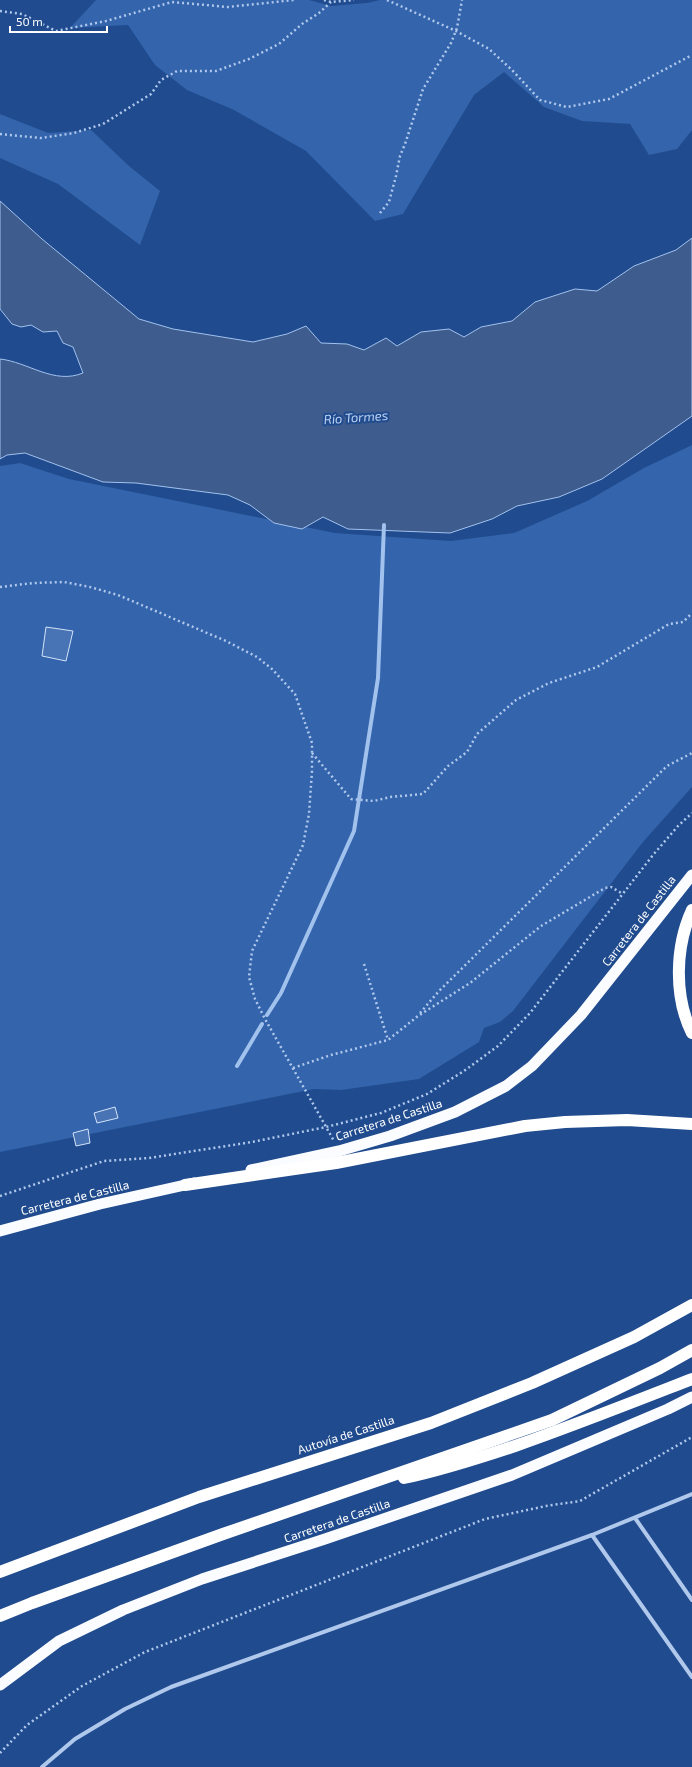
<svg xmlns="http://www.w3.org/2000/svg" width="692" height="1767" font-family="'Exo 2',sans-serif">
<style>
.green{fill:#3364ac}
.water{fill:#3e5c8d;stroke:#a2c2ee}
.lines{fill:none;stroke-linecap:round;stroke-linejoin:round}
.stream{stroke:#a2c2ee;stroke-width:4}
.building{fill:#4874b6;stroke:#d4e3f9}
.path{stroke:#afc8ec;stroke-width:2.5;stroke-dasharray:2 3;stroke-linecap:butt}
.minor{stroke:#afc8ec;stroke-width:4}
.trunk{stroke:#fafcff;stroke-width:11}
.motorway{stroke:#fff;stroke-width:12}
.labels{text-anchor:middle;stroke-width:4;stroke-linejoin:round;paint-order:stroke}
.street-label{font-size:12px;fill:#fff;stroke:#204b8e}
.water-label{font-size:13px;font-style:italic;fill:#bbd2f3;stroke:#204b8e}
</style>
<rect width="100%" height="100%" fill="#204b8e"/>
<g class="green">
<polygon points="96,0 309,0 331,6 367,3 380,0 692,0 692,130 677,149 649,155 630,124 582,121 544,107 504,72 474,95 403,214 375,221 306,151 234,110 187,90 155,65 128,25 70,28"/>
<polygon points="0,114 48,133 91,130 129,166 160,191 140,245 58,184 0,158"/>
<polygon points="692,445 692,787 643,842 513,1011 500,1022 484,1028 479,1042 419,1079 341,1090 314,1089 0,1152 0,466 20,463 69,479 335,533 451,541 514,533 587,501 644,468"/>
</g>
<path class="water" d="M0,201L42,239L139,319L173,329L253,342L287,334L306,326L321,343L347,344L364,350L386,338L397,346L421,332L449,329L464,337L481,327L512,321L535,302L575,289L597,291L634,266L676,250L692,238V416L602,479L559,497L517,506L492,519L450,533L348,529L323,517L302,529L274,523L250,505L228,495L136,483L103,482L25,453L7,455L0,459V359C28,362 54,385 83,373L73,347L63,343L57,331L43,332L31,325L21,327L12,324L0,309Z"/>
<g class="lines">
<g class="stream">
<polyline points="267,1015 281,993 354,831 378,678 384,525"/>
<polyline points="237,1066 262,1024"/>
</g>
</g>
<g class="building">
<polygon points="46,627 73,631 66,661 42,656"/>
<polygon points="115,1107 118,1118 97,1123 94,1113"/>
<polygon points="88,1129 90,1143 76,1146 73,1133"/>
</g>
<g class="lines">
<g class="path">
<polyline points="324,0 331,2 354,0"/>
<polyline points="387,0 456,31 489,49 512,70 540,100 567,107 609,99 692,55"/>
<polyline points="0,11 22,14 56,31 106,21 172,2 228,7 294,0"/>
<polyline points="0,134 41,138 74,133 103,124 151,94 161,80 177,71 216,71 249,59 279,44 302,24 319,13 331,2"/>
<polyline points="380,213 389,202 396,176 400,156 405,144 423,89 451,43 457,28 462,0"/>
<polyline points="0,587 33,583 64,582 90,587 118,595 226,641 257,657 272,669 295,694 312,743 312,771 309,814 303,845 252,951 249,977 255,999 265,1019 334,1141"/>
<polyline points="312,753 351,799 374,801 390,797 423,794 448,766 467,752 477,734 516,700 549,683 597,667 669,624 683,622 692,613"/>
<polyline points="364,964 388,1040"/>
<polyline points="420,1013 439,991 667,766 692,753"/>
<polyline points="293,1068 331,1055 388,1040 418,1016 470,983 541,926 605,888 611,887 623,894"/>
<polyline points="0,1196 104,1161 149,1158 252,1142 326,1127 381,1113 427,1094 464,1071 498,1046 530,1013 653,855 678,826 692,813"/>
<polyline points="0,1753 27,1725 82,1686 145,1652 485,1519 546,1506 580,1501 692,1437"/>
</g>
<g class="minor">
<polyline points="635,1518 692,1600"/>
<polyline points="592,1535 692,1677"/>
<polyline points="42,1767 75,1739 125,1709 171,1687 592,1535 692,1494"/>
</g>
<g class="trunk">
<polyline points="251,1170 339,1151 390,1136 455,1112 506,1086 532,1066 581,1015 692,875"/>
<polyline points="0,1231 100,1204 194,1183"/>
<polyline points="0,1685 59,1641 123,1610 202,1579 325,1539 512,1475 668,1409 692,1397"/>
</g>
<g class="motorway">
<path d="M692,910C675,947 674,997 692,1033"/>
<polyline points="185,1185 336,1163 525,1126 565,1122 627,1120 692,1124"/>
<path d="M404,1478C442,1470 479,1458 515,1446C575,1425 633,1402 692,1379"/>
<polyline points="0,1572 199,1497 431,1423 532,1383 634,1337 692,1305"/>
<polyline points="0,1616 32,1603 223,1534 552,1420 660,1368 692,1350"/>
</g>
</g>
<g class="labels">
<g class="street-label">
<text transform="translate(639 921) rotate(-52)" y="4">Carretera de Castilla</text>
<text transform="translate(389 1120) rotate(-18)" y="4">Carretera de Castilla</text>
<text transform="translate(75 1198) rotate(-14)" y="4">Carretera de Castilla</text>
<text transform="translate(346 1435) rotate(-18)" y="4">Autovía de Castilla</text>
<text transform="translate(337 1521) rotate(-19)" y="4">Carretera de Castilla</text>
</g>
<g class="water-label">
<text transform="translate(356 417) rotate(-4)" y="5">Río Tormes</text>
</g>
</g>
<path d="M10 26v6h97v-6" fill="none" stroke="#ffffff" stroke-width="2"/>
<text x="16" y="26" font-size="12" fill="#ffffff" stroke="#204b8e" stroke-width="3" paint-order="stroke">50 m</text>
</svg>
